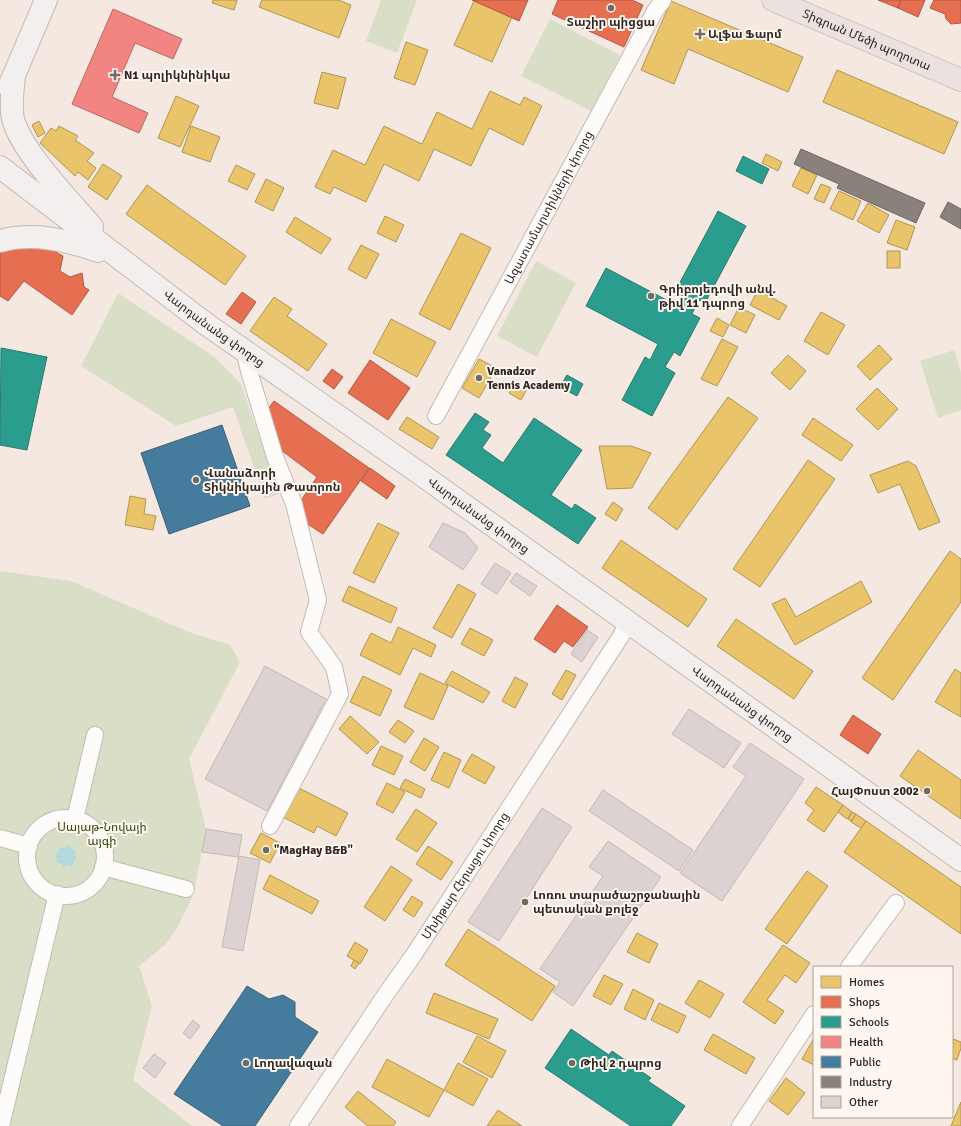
<svg xmlns="http://www.w3.org/2000/svg" width="961" height="1126" font-family="Signika,'Noto Sans Armenian',sans-serif">
<style>
.green{fill:#d9dfc7}
.water{fill:#b4d9dc}
.homes{fill:#e9c46a;stroke:#b19554}
.shops{fill:#e76f51;stroke:#b05943}
.schools{fill:#2a9d8f;stroke:#2b796e}
.health{fill:#f28482;stroke:#b76865}
.public{fill:#457b9d;stroke:#3e6278}
.industry{fill:#8a817c;stroke:#6e6661}
.building{fill:#dcd2d1;stroke:#c3b9b8}
.lines{fill:none;stroke-linecap:round;stroke-linejoin:round}
.street-casing{stroke:#c3b9b3;stroke-width:18}
.secondary-casing{stroke:#c3b9b3;stroke-width:24}
.primary-casing{stroke:#cdc7c3;stroke-width:24}
.street{stroke:#fefcfa;stroke-width:16}
.secondary{stroke:#f3efee;stroke-width:22}
.primary{stroke:#ebe2e0;stroke-width:22}
.poi-dot{fill:#746a64;stroke:#fff6f0;stroke-width:1.5}
.labels{text-anchor:middle;stroke-width:4;stroke-linejoin:round;paint-order:stroke}
.poi-label{font-size:12px;font-weight:bold;fill:#2e2621;stroke:#fff6f0;text-anchor:start}
.street-label{font-size:12px;fill:#2e2621;stroke:#fff6f0}
.park-label{font-size:12px;fill:#2e4b12;stroke:#fff6f0}
</style>
<rect width="100%" height="100%" fill="#f5e8e0"/>
<g class="green">
<polygon points="381,0 417,0 397,53 366,41"/>
<polygon points="550,19 620,55 591,111 521,76"/>
<polygon points="536,261 576,283 537,357 497,336"/>
<polygon points="118,293 216,358 241,384 279,494 265,499 233,407 176,426 81,366"/>
<polygon points="954,350 961,372 961,410 938,418 920,361"/>
<polygon points="0,571 71,581 189,632 230,645 240,662 189,759 206,829 196,882 192,898 176,930 166,944 139,966 152,1006 133,1080 192,1126 0,1126"/>
</g>
<polygon class="water" points="69,845 71,849 76,851 75,855 77,859 73,862 72,867 67,865 63,868 61,864 56,862 57,858 55,854 59,851 60,847 64,848"/>
<g class="homes">
<polygon points="213,0 237,0 234,10 212,3"/>
<polygon points="262,0 338,0 351,5 339,38 259,7"/>
<polygon points="474,1 512,17 492,62 454,45"/>
<polygon points="671,1 803,57 788,92 688,49 674,84 641,70"/>
<polygon points="406,42 428,50 415,85 394,78"/>
<polygon points="837,70 958,122 944,154 823,102"/>
<polygon points="322,72 346,78 338,109 314,103"/>
<polygon points="490,91 520,105 524,97 542,106 523,145 489,128 471,166 434,149 419,181 384,164 366,202 334,187 330,194 315,187 333,150 365,165 384,126 422,144 437,112 472,129"/>
<polygon points="176,96 199,106 180,147 158,138"/>
<polygon points="39,121 45,133 38,137 32,125"/>
<polygon points="59,126 78,136 75,140 94,153 87,161 96,168 88,180 78,172 75,176 40,143 51,128 56,131"/>
<polygon points="191,126 220,137 210,162 182,152"/>
<polygon points="766,154 782,162 778,171 762,163"/>
<polygon points="103,164 122,176 107,200 88,187"/>
<polygon points="236,165 255,174 247,190 228,181"/>
<polygon points="801,168 817,175 808,194 792,186"/>
<polygon points="266,179 284,188 273,211 255,202"/>
<polygon points="821,184 831,188 824,203 814,199"/>
<polygon points="147,185 246,256 225,285 126,214"/>
<polygon points="839,191 861,201 853,220 830,209"/>
<polygon points="868,203 889,215 879,233 857,221"/>
<polygon points="385,216 404,225 396,242 377,233"/>
<polygon points="295,217 331,239 321,254 286,232"/>
<polygon points="896,220 915,227 907,250 887,243"/>
<polygon points="461,233 491,248 450,330 419,314"/>
<polygon points="361,245 379,254 366,279 348,269"/>
<rect x="887" y="251" width="13" height="17"/>
<polygon points="758,290 787,306 779,320 750,305"/>
<polygon points="274,297 292,309 287,316 327,344 308,371 250,331"/>
<polygon points="739,307 755,315 746,333 730,325"/>
<polygon points="821,312 845,325 828,355 804,341"/>
<polygon points="717,318 729,325 723,337 710,331"/>
<polygon points="391,319 436,342 417,377 373,353"/>
<polygon points="722,339 738,347 717,386 701,379"/>
<polygon points="879,345 892,359 870,380 857,366"/>
<polygon points="788,355 806,371 790,390 771,373"/>
<polygon points="479,359 496,368 479,398 462,388"/>
<polygon points="516,382 527,389 521,400 509,393"/>
<polygon points="877,388 898,409 878,430 856,409"/>
<polygon points="728,397 758,418 677,530 648,508"/>
<polygon points="407,417 439,437 432,449 399,429"/>
<polygon points="813,418 853,445 841,461 802,435"/>
<polygon points="599,446 631,446 651,453 632,488 607,489"/>
<polygon points="808,460 835,479 760,587 733,569"/>
<polygon points="908,461 916,466 940,522 919,530 900,484 878,493 870,475"/>
<polygon points="130,496 146,499 144,514 156,516 153,530 125,525"/>
<polygon points="613,502 623,509 616,521 605,514"/>
<polygon points="378,523 399,533 374,583 353,573"/>
<polygon points="621,540 707,599 688,627 602,568"/>
<polygon points="950,551 961,559 961,602 893,700 862,678"/>
<polygon points="861,581 872,602 795,645 772,604 785,598 796,617"/>
<polygon points="458,584 476,594 452,638 433,628"/>
<polygon points="349,586 397,608 391,623 342,601"/>
<polygon points="736,619 813,671 794,699 717,646"/>
<polygon points="398,627 436,645 431,657 413,648 400,675 360,655 371,633 391,643"/>
<polygon points="470,628 493,640 484,656 461,644"/>
<polygon points="955,669 961,673 961,717 935,702"/>
<polygon points="566,670 576,675 562,700 552,694"/>
<polygon points="452,671 490,692 483,703 445,683"/>
<polygon points="420,673 448,686 433,720 404,707"/>
<polygon points="363,676 392,690 380,716 350,702"/>
<polygon points="515,677 528,684 515,708 502,701"/>
<polygon points="350,716 379,742 367,754 339,729"/>
<polygon points="398,720 414,731 405,743 389,732"/>
<polygon points="424,738 439,747 425,771 410,762"/>
<polygon points="381,746 403,756 394,775 372,765"/>
<polygon points="918,750 961,780 961,819 900,776"/>
<polygon points="444,752 461,760 449,788 431,780"/>
<polygon points="472,754 495,767 485,784 462,771"/>
<polygon points="405,779 425,789 421,798 400,788"/>
<polygon points="387,783 405,792 393,813 376,804"/>
<polygon points="297,787 348,813 336,836 317,826 314,833 281,816"/>
<polygon points="816,787 843,805 824,832 807,820 814,810 805,803"/>
<polygon points="843,805 852,812 847,819 838,812"/>
<polygon points="416,809 437,823 417,852 396,839"/>
<polygon points="852,812 856,814 851,821 848,819"/>
<polygon points="856,814 866,821 861,828 851,822"/>
<polygon points="866,821 961,887 961,934 844,852"/>
<polygon points="261,833 280,843 270,863 250,853"/>
<polygon points="428,846 453,862 441,880 416,864"/>
<polygon points="391,866 412,880 385,921 364,907"/>
<polygon points="807,871 828,886 787,944 765,929"/>
<polygon points="270,875 319,901 312,914 263,889"/>
<polygon points="412,896 423,903 414,917 403,910"/>
<polygon points="468,929 555,986 532,1021 445,965"/>
<polygon points="637,933 658,944 649,963 627,952"/>
<polygon points="355,942 368,950 360,964 347,956"/>
<polygon points="783,945 810,963 796,983 785,975 767,1000 784,1011 775,1024 743,1002"/>
<polygon points="354,960 359,963 355,969 351,966"/>
<polygon points="604,975 623,984 611,1005 593,996"/>
<polygon points="699,980 724,994 710,1018 685,1003"/>
<polygon points="633,989 654,1000 645,1020 624,1009"/>
<polygon points="434,993 498,1019 489,1039 426,1013"/>
<polygon points="659,1003 686,1016 678,1033 651,1020"/>
<polygon points="713,1034 755,1058 746,1074 704,1050"/>
<polygon points="477,1036 506,1051 492,1078 463,1062"/>
<polygon points="814,1038 814,1065 802,1059"/>
<polygon points="953,1039 961,1042 961,1048 957,1060 952,1058"/>
<polygon points="387,1059 444,1090 429,1117 372,1087"/>
<polygon points="458,1063 488,1079 473,1106 444,1090"/>
<polygon points="786,1078 805,1093 788,1115 769,1101"/>
<polygon points="358,1091 396,1122 393,1126 368,1126 345,1107"/>
<polygon points="961,1103 961,1126 951,1126 961,1102"/>
<polygon points="498,1110 522,1126 487,1126"/>
</g>
<g class="shops">
<polygon points="472,0 528,0 519,21"/>
<polygon points="558,0 632,0 643,5 624,47 552,14"/>
<polygon points="878,0 901,0 898,8"/>
<polygon points="901,0 925,0 918,17 898,8"/>
<polygon points="934,0 961,0 961,23 951,24 946,19 945,14 930,8"/>
<polygon points="20,247 46,247 63,256 60,271 70,277 82,273 84,287 89,290 72,315 24,281 8,301 0,296 0,252"/>
<polygon points="242,292 256,302 241,324 226,314"/>
<polygon points="370,360 410,388 388,420 348,393"/>
<polygon points="332,369 343,377 334,389 323,381"/>
<polygon points="274,401 369,468 323,534 306,523 300,502 317,477 281,450 268,409"/>
<polygon points="370,468 395,486 387,499 361,481"/>
<polygon points="557,605 588,627 573,647 564,641 555,653 534,639"/>
<polygon points="853,715 881,734 868,754 840,735"/>
</g>
<g class="schools">
<polygon points="743,156 769,169 762,184 736,171"/>
<polygon points="718,211 746,226 705,303 699,300 692,314 700,318 680,356 674,352 665,367 675,373 652,416 622,400 645,357 650,360 658,344 586,306 606,268 676,305 683,292 677,288"/>
<polygon points="1,348 47,357 27,450 0,445"/>
<polygon points="567,375 583,384 577,396 560,387"/>
<polygon points="475,413 489,422 483,430 491,435 482,448 503,463 534,418 582,450 551,495 572,509 575,504 596,518 578,544 446,455"/>
<polygon points="571,1029 609,1055 612,1051 651,1078 648,1081 685,1106 671,1126 631,1126 545,1068"/>
</g>
<polygon class="health" points="113,9 182,39 173,59 135,43 112,97 148,113 139,133 72,104"/>
<g class="public">
<polygon points="222,425 250,506 169,534 141,453"/>
<polygon points="247,986 269,999 283,995 295,1002 295,1017 318,1032 255,1126 223,1126 174,1094"/>
</g>
<g class="industry">
<polygon points="801,149 925,203 916,223 837,188 839,184 794,164"/>
<polygon points="948,202 961,209 961,229 940,217"/>
</g>
<g class="building">
<polygon points="443,523 465,533 478,548 463,570 429,547"/>
<polygon points="495,563 511,573 497,594 481,584"/>
<polygon points="516,573 537,586 530,596 510,582"/>
<polygon points="587,630 598,637 582,662 571,654"/>
<polygon points="265,666 326,699 267,811 205,779"/>
<polygon points="689,709 741,743 724,768 672,734"/>
<polygon points="750,743 804,779 722,901 680,873 746,776 733,767"/>
<polygon points="603,790 693,850 679,871 589,811"/>
<polygon points="542,808 572,827 499,941 468,922"/>
<polygon points="206,829 242,835 238,857 202,852"/>
<polygon points="608,841 661,877 573,1006 553,992 560,982 540,969 603,876 589,867"/>
<polygon points="239,856 260,860 243,951 222,947"/>
<polygon points="193,1020 200,1026 190,1039 183,1033"/>
<polygon points="154,1054 166,1063 155,1078 143,1068"/>
</g>
<g class="lines">
<defs>
<g id="street">
<polyline points="244,350 249,371 275,457 294,504 318,600 309,632 334,667 340,694 270,826"/>
<path id="s1" d="M436,416L655,11L663,0"/>
<circle cx="66" cy="857" r="39"/>
<polyline points="75,819 95,735"/>
<polyline points="0,838 29,846"/>
<polyline points="103,867 186,889"/>
<polyline points="849,967 896,903"/>
<polyline points="1,1126 57,894"/>
<path id="s2" d="M298,1126L386,994L413,956L621,636L628,622"/>
<polyline points="740,1126 814,1014"/>
</g>
<g id="secondary">
<path d="M14,75C13,87 11,100 12,112C13,143 71,202 92,227"/>
<polyline points="9,87 46,0"/>
<path id="s3" d="M0,167L206,324L415,470L961,860"/>
<path d="M0,241C33,232 67,240 98,251"/>
</g>
<g id="primary">
<path id="s4" d="M773,0L961,80"/>
</g>
</defs>
<use href="#street" class="street-casing"/>
<use href="#secondary" class="secondary-casing"/>
<use href="#primary" class="primary-casing"/>
<use href="#street" class="street"/>
<use href="#secondary" class="secondary"/>
<use href="#primary" class="primary"/>
</g>
<g class="poi-dot">
<circle cx="611" cy="8" r="4"/>
<path d="M698 28h4v4h4v4h-4v4h-4v-4h-4v-4h4z"/>
<path d="M113 69h4v4h4v4h-4v4h-4v-4h-4v-4h4z"/>
<circle cx="651" cy="296" r="4"/>
<circle cx="479" cy="378" r="4"/>
<circle cx="196" cy="480" r="4"/>
<circle cx="927" cy="791" r="4"/>
<circle cx="266" cy="850" r="4"/>
<circle cx="525" cy="902" r="4"/>
<circle cx="246" cy="1063" r="4"/>
<circle cx="572" cy="1063" r="4"/>
</g>
<g class="labels">
<g class="poi-label">
<text x="611" y="26" text-anchor="middle">Տաշիր պիցցա</text>
<text x="708" y="38">Ալֆա Ֆարմ</text>
<text x="124" y="79">N1 պոլիկնինիկա</text>
<text x="659" y="293">Գրիբոյեդովի անվ.<tspan x="659" dy="14">թիվ 11 դպրոց</tspan></text>
<text x="487" y="375">Vanadzor<tspan x="487" dy="14">Tennis Academy</tspan></text>
<text x="204" y="477">Վանաձորի<tspan x="204" dy="14">Տիկնիկային Թատրոն</tspan></text>
<text x="919" y="795" text-anchor="end">ՀայՓոստ 2002</text>
<text x="274" y="854">"MagHay B&amp;B"</text>
<text x="533" y="899">Լոռու տարածաշրջանային<tspan x="533" dy="14">պետական քոլեջ</tspan></text>
<text x="254" y="1067">Լողավազան</text>
<text x="580" y="1067">Թիվ 2 դպրոց</text>
</g>
<g class="street-label">
<text dy="4" stroke="none"><textPath href="#s4" startOffset="102">Տիգրան Մեծի պողոտա</textPath></text>
<text dy="4" stroke="none"><textPath href="#s1" startOffset="237">Ազատամարտիկների փողոց</textPath></text>
<text dy="4" stroke="none"><textPath href="#s3" startOffset="268">Վարդանանց փողոց</textPath></text>
<text dy="4" stroke="none"><textPath href="#s3" startOffset="592">Վարդանանց փողոց</textPath></text>
<text dy="4" stroke="none"><textPath href="#s3" startOffset="916">Վարդանանց փողոց</textPath></text>
<text dy="4" stroke="none"><textPath href="#s2" startOffset="301">Մխիթար Հերացու փողոց</textPath></text>
</g>
<g class="park-label">
<text x="102" y="831">Սայաթ-Նովայի<tspan x="102" dy="14">այգի</tspan></text>
</g>
</g>
<rect x="813" y="966" width="140" height="152" fill="#fff6f0" stroke="#aba39d"/>
<rect x="821" y="976" width="20" height="12" fill="#e9c46a" stroke="#aba39d"/>
<text x="849" y="986" font-size="12" fill="#2e2621">Homes</text>
<rect x="821" y="996" width="20" height="12" fill="#e76f51" stroke="#aba39d"/>
<text x="849" y="1006" font-size="12" fill="#2e2621">Shops</text>
<rect x="821" y="1016" width="20" height="12" fill="#2a9d8f" stroke="#aba39d"/>
<text x="849" y="1026" font-size="12" fill="#2e2621">Schools</text>
<rect x="821" y="1036" width="20" height="12" fill="#f28482" stroke="#aba39d"/>
<text x="849" y="1046" font-size="12" fill="#2e2621">Health</text>
<rect x="821" y="1056" width="20" height="12" fill="#457b9d" stroke="#aba39d"/>
<text x="849" y="1066" font-size="12" fill="#2e2621">Public</text>
<rect x="821" y="1076" width="20" height="12" fill="#8a817c" stroke="#aba39d"/>
<text x="849" y="1086" font-size="12" fill="#2e2621">Industry</text>
<rect x="821" y="1096" width="20" height="12" fill="#dcd2d1" stroke="#aba39d"/>
<text x="849" y="1106" font-size="12" fill="#2e2621">Other</text>
</svg>
